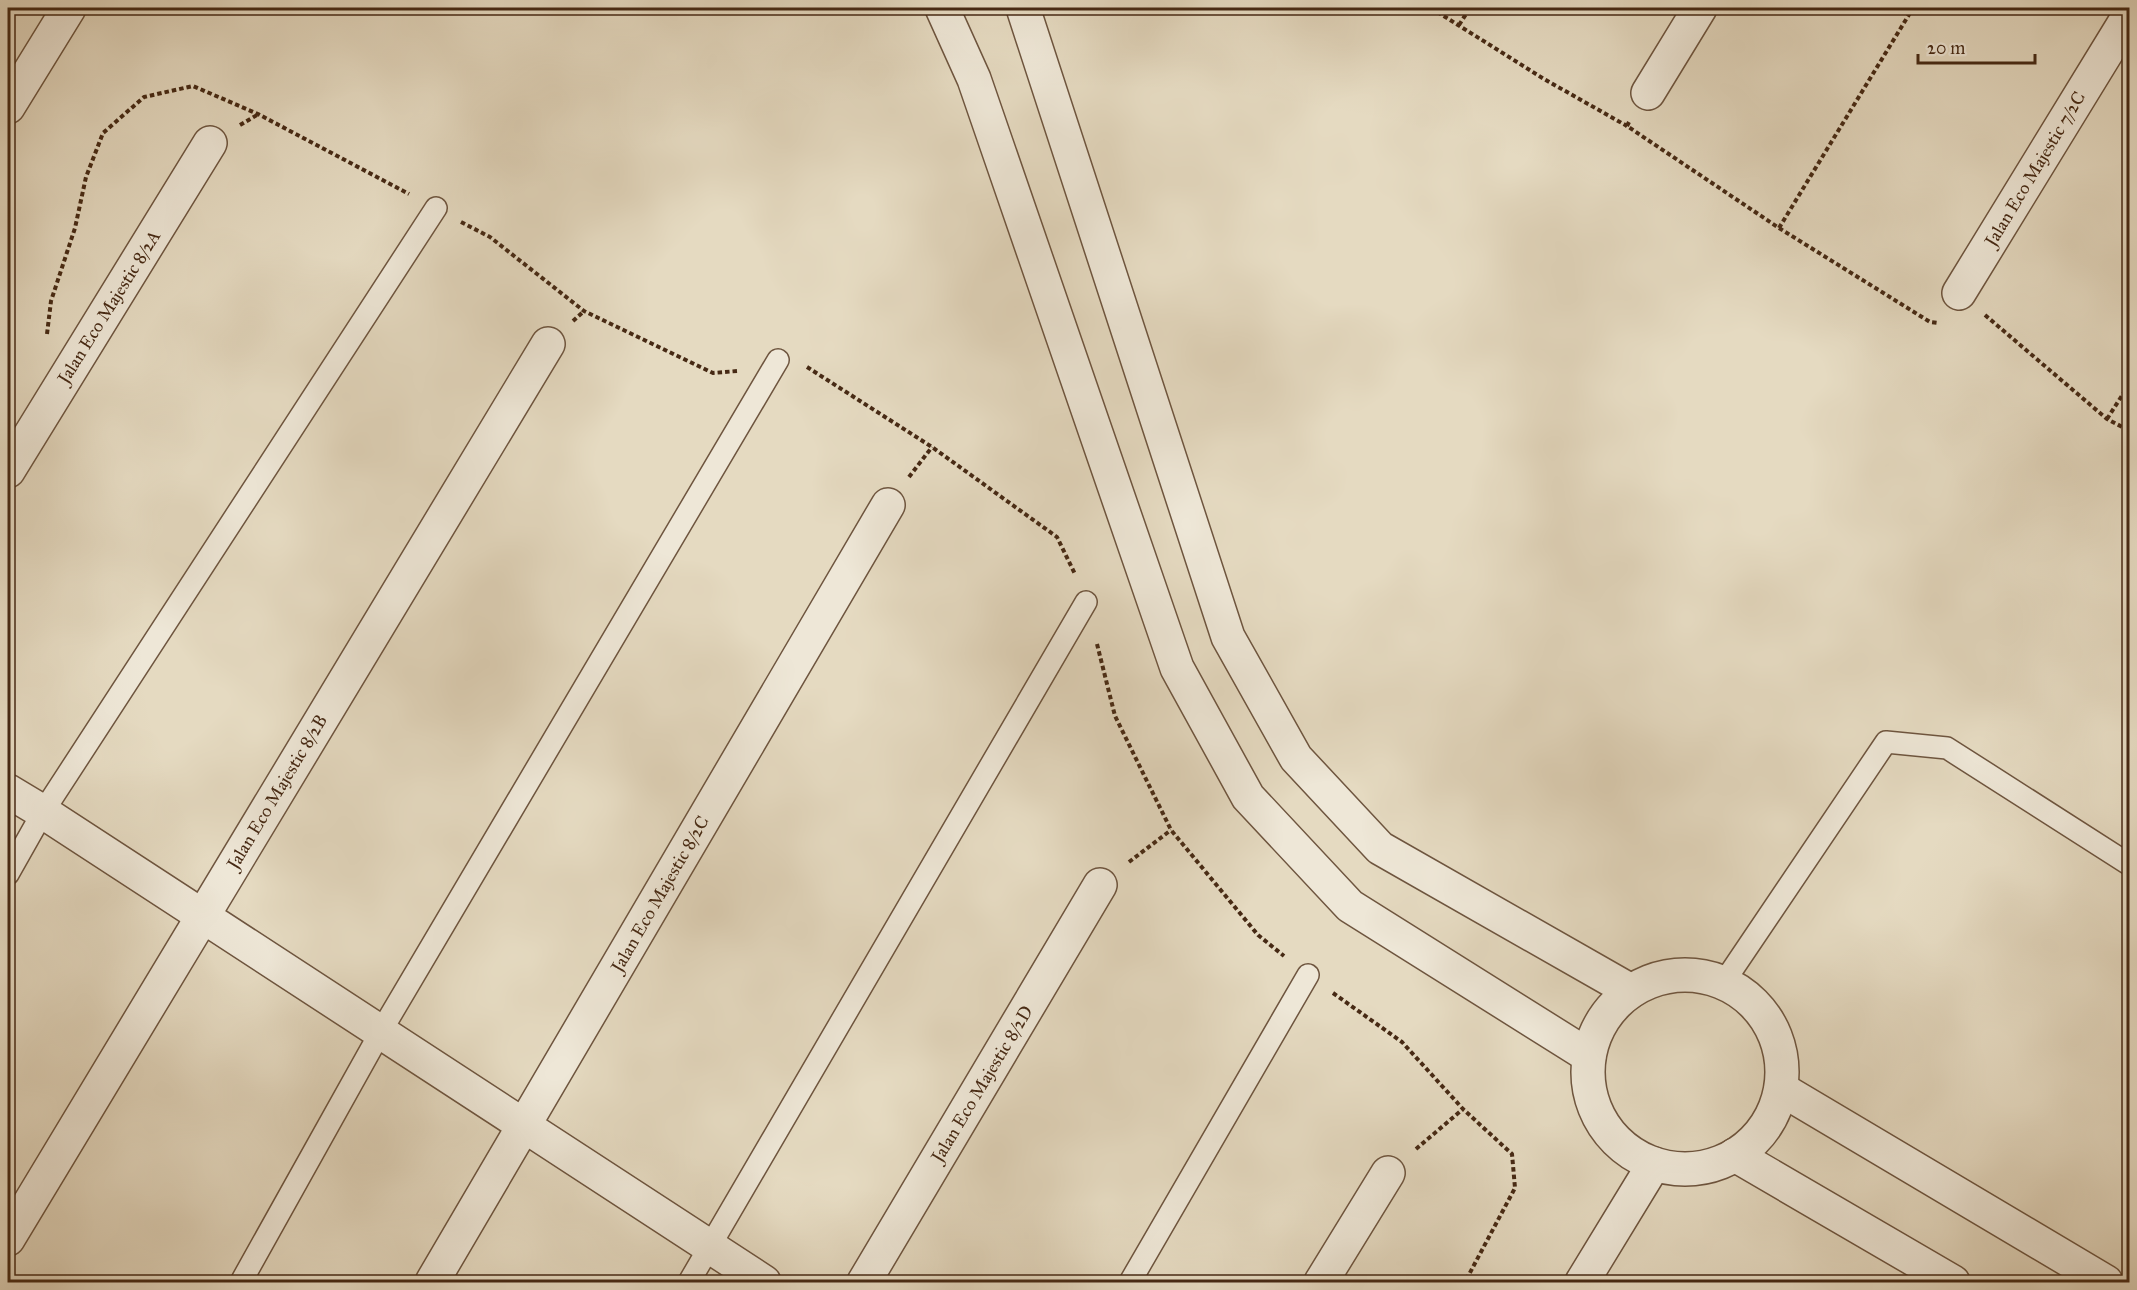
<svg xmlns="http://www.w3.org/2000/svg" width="2137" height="1290" font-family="'IM FELL Great Primer',serif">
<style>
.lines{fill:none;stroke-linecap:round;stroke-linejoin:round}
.service-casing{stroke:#6e553f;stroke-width:24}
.minor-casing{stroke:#6e553f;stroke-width:36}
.tertiary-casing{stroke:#6e553f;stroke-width:36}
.path{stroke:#462914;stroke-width:4;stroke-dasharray:4.5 3;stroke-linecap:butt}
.service{stroke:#eee7d7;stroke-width:21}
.minor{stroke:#eee7d7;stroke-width:33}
.tertiary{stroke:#eee7d7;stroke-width:33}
.labels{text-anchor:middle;stroke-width:4.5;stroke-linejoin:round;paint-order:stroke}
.street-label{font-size:18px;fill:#462914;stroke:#eee7d7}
</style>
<rect width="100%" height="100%" fill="#e5dac1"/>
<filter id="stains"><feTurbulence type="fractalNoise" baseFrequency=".00333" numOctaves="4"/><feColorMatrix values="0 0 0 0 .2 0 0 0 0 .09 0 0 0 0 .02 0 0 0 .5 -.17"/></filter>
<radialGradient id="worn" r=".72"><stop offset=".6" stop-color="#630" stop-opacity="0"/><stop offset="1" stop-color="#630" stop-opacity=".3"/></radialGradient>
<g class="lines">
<defs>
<g id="service">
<polyline points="8,874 43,812 436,208"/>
<polyline points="1724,982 1886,742 1947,748 2130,865"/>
<polyline points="241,1282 380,1033 778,360"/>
<polyline points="689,1282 1086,602"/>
<polyline points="1130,1282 1308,975"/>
</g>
<g id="minor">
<polyline points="1648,93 1700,8"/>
<polyline points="8,107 69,8"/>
<polyline points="1959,293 2130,14"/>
<polyline points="8,471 210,143"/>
<polyline points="8,791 43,812 764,1282"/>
<polyline points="8,1239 548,344"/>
<polyline points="432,1282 888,505"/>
<polyline points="864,1282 1100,885"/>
<polyline points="1321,1282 1388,1173"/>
<polyline points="1582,1282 1654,1164"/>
</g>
<g id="tertiary">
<polyline points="942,8 974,79 1177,668 1248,797 1350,906 1589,1056"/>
<polyline points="1023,8 1228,637 1296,758 1380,848 1631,991"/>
<circle cx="1685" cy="1072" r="97"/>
<polyline points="1781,1089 2106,1282"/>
<polyline points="1735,1155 1953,1282"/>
</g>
</defs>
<use href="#service" class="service-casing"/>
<use href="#minor" class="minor-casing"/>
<use href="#tertiary" class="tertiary-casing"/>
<g class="path">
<polyline points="1431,8 1544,79 1627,126"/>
<polyline points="1459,25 1470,8"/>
<polyline points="1629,122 1627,126 1779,228 1930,322 1938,323"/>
<polyline points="240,125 257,115"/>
<polyline points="461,222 490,237 584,311 713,373 737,371"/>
<polyline points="1779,228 1913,8"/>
<polyline points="1985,315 2107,419 2130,431"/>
<polyline points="573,321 584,311"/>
<polyline points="47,334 51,301 75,228 86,177 103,133 144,97 193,86 258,114 409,194"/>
<polyline points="807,367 932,447 1057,537 1075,574"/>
<polyline points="2107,419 2130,383"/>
<polyline points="909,477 932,447"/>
<polyline points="1097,644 1115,716 1171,830 1258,935 1284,956"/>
<polyline points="1129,862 1171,830"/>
<polyline points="1333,993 1402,1042 1463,1109 1512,1154 1515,1188 1465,1282"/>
<polyline points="1416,1149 1463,1109"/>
</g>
<use href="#service" class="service"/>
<use href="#minor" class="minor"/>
<use href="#tertiary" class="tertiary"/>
</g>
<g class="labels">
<g class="street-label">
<text transform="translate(2035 169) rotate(-59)" y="6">Jalan Eco Majestic 7/2C</text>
<text transform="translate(109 307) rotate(-58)" y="6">Jalan Eco Majestic 8/2A</text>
<text transform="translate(277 792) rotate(-59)" y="6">Jalan Eco Majestic 8/2B</text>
<text transform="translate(660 894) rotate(-60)" y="6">Jalan Eco Majestic 8/2C</text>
<text transform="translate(982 1084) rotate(-59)" y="6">Jalan Eco Majestic 8/2D</text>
</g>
</g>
<rect width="2137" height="1290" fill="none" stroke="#e5dac1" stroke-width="30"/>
<rect x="9" y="9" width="2119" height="1272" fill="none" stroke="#462914" stroke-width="3"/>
<rect x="15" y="15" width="2107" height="1260" fill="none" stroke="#462914" stroke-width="1.5"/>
<path d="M1918 54v9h117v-9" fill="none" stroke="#462914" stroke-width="3"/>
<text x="1927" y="54" font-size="18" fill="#462914" stroke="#eee7d7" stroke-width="4.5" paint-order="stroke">20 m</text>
<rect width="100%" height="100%" filter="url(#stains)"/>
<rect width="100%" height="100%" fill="url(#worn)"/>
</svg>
